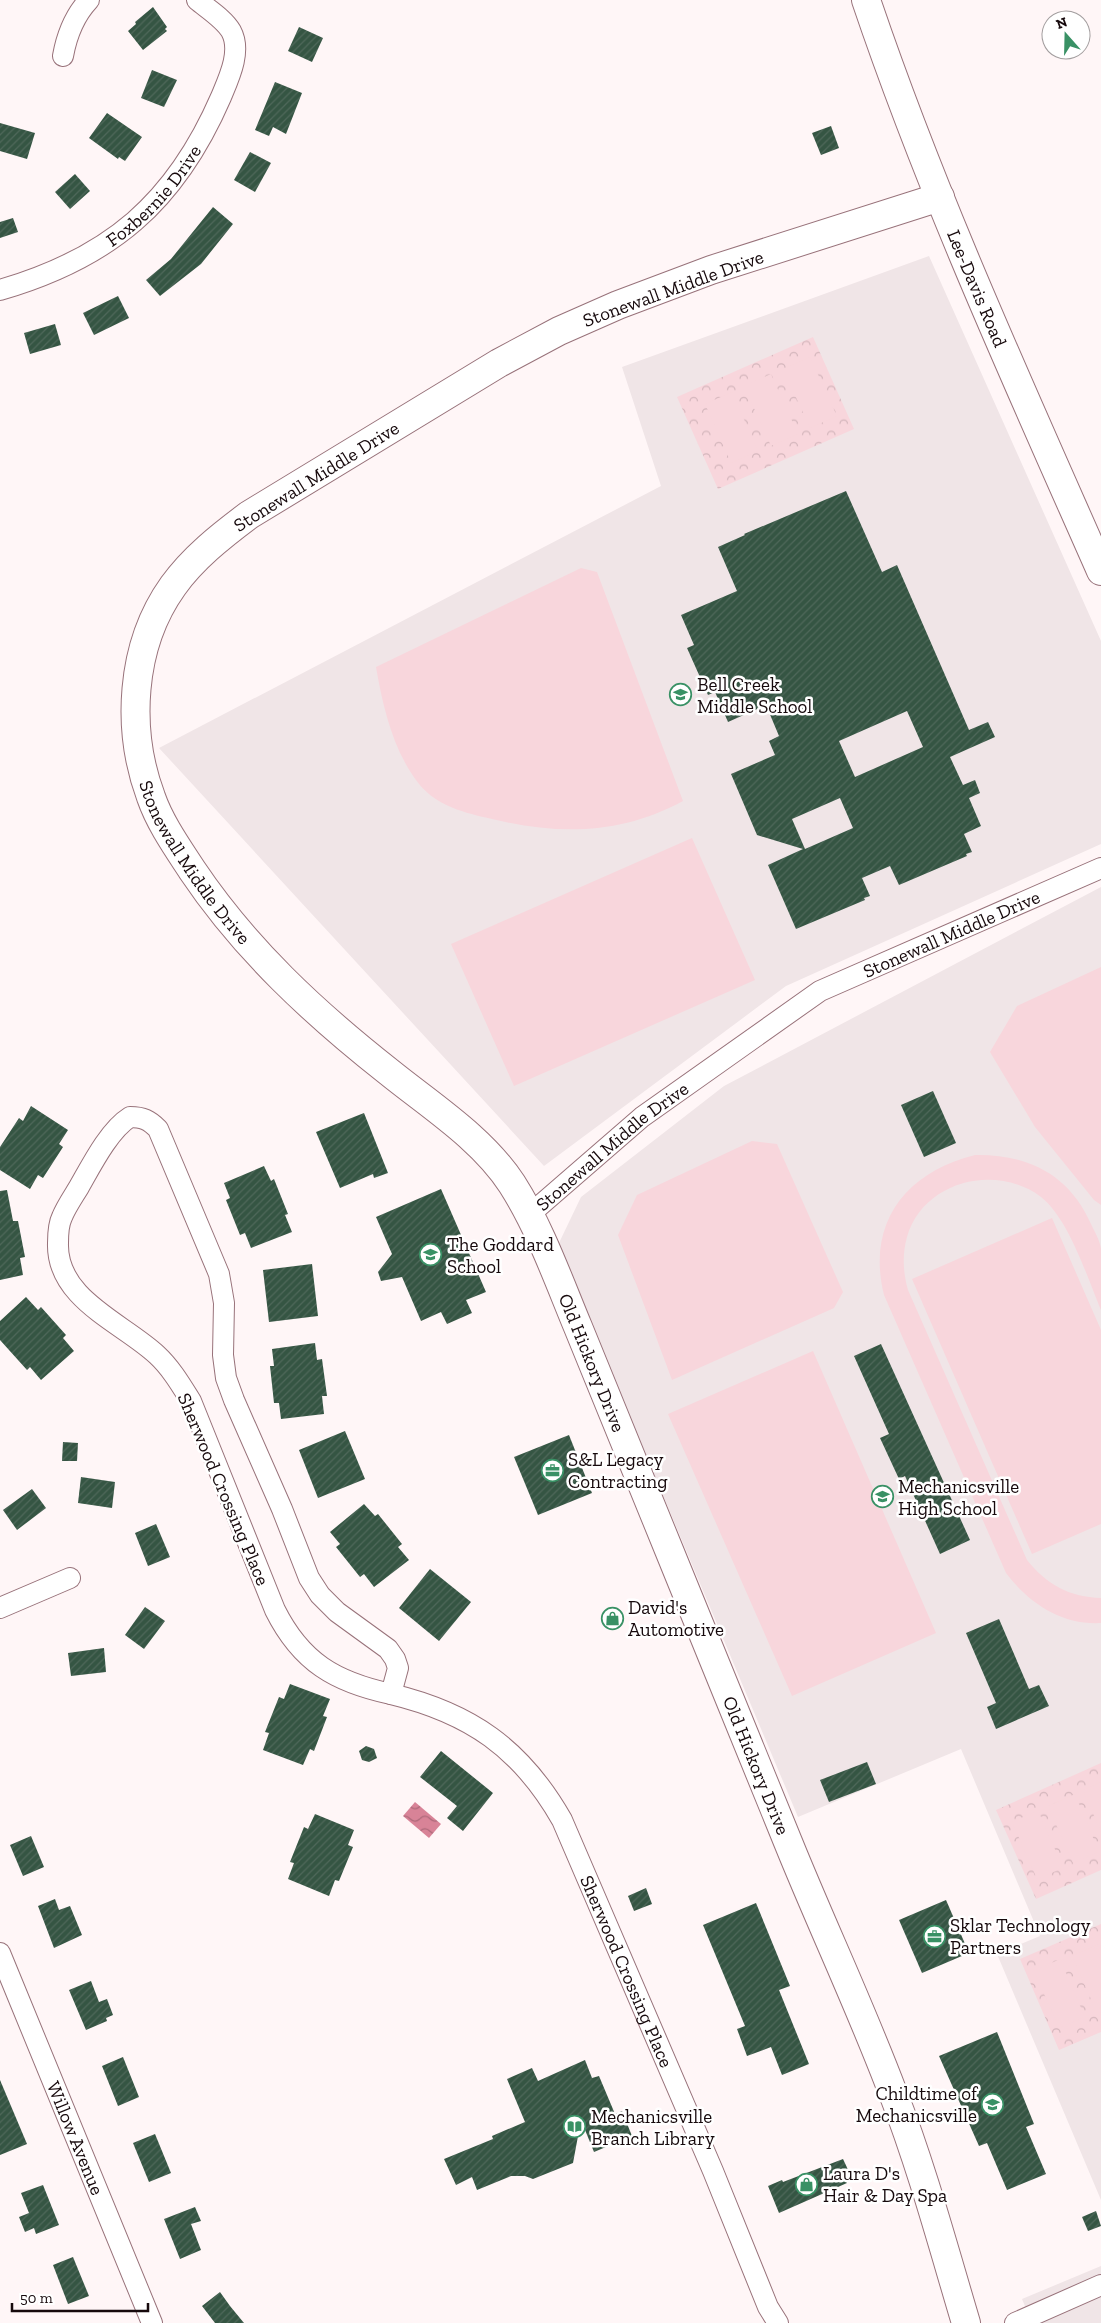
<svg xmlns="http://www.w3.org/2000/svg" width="1101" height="2323" font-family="'Zilla Slab',serif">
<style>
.built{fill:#f0e5e7}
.park{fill:url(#park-crowns)}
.garden{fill:#f8d6dc}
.water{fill:url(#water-waves)}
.building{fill:url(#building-hatch);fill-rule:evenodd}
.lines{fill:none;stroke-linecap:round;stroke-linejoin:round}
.street-casing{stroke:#98727a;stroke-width:22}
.secondary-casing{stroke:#98727a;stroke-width:30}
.street{stroke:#fff;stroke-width:20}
.secondary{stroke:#fff;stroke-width:28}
.labels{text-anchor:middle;stroke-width:5;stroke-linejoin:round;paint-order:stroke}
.street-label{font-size:19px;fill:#16090c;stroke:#fff}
.poi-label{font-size:19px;fill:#16090c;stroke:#fff;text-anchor:start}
</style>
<defs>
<pattern id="park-crowns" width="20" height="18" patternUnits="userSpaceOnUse" patternTransform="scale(1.25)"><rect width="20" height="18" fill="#f8d6dc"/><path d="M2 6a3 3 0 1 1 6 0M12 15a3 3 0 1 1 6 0" fill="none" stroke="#d4b6bc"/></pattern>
<pattern id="water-waves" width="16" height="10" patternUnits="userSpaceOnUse" patternTransform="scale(1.25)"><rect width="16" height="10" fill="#d88397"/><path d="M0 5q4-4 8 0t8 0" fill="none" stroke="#ae697a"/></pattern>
<pattern id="building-hatch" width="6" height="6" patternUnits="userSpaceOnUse" patternTransform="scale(1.25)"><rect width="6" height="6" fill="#355543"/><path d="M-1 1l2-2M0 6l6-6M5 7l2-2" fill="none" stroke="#4f685a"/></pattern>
</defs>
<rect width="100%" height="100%" fill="#fff6f7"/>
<g class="built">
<polygon points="929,256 1101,641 1101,844 786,986 544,1166 159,748 661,486 622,367"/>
<polygon points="1101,887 1101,2200 997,1954 1040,1936 961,1749 798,1817 558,1245 581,1197 724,1086"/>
<polygon points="1101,2266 1101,2323 1032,2323 1022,2299"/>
</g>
<g class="park">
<polygon points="813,337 854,429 718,489 677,397"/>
<polygon points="1101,1763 1101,1870 1036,1899 996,1810"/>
<polygon points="1101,1924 1101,2032 1059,2050 1020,1959"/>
</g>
<g class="garden">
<polygon points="810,357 837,416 810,428 783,369"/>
<polygon points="771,374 798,434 771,446 744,386"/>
<polygon points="732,392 758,451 731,463 705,404"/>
<path d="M581,568L597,572L683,801C620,835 559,835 492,819C465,813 437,806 419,784C393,751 383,707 376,667Z"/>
<polygon points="692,838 755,980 514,1086 451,944"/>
<polygon points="1101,967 1101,1205 1094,1200 1035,1127 990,1052 1017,1006"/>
<polygon points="752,1141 777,1144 843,1292 834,1308 672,1380 618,1235 637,1195"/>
<path d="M975,1155C1027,1154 1069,1174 1091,1224C1094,1231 1100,1240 1101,1249C1101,1268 1101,1290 1101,1310C1087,1277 1069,1219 1041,1197C996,1163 923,1181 907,1237C902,1255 903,1272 908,1290L1027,1560C1047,1585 1070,1597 1101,1598V1623C1061,1625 1029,1603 1006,1573L884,1295C866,1223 906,1172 975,1155Z"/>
<polygon points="1052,1218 1101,1330 1101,1524 1032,1554 912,1279"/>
<polygon points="813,1351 936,1633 792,1696 668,1414"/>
<polygon points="1101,1782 1101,1832 1083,1790"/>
<polygon points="1075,1794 1099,1852 1073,1863 1048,1806"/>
<polygon points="1038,1810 1063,1868 1037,1879 1012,1822"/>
<polygon points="1099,1944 1101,1950 1101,2011 1097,2013 1072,1956"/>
<polygon points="1060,1959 1085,2017 1059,2028 1034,1971"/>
</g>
<polygon class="water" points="415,1802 441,1824 429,1838 403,1816"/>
<g class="building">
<polygon points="153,7 167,27 165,29 167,31 143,50 128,31 136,24 135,22"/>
<polygon points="299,27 323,38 312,62 288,51"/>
<polygon points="152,70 177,80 164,107 141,98"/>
<polygon points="275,82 302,93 286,134 273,127 269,136 255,130"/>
<polygon points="107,113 142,137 125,161 119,157 118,159 89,138"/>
<polygon points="0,123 35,133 27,159 0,151"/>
<polygon points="831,126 839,148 821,155 812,133"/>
<polygon points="250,152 271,163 255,192 234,180"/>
<polygon points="75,174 90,191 70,209 55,192"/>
<polygon points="213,207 233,224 201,264 160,296 146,280 171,259"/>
<polygon points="13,218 18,232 0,238 0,222"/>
<polygon points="118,296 129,318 94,335 83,313"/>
<polygon points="55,324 61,345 30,354 24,333"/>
<path d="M846,491L882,572L897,565L969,730L988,722L995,737L950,757L963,785L975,780L980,793L969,798L981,826L964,834L972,852L966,854L967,856L899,885L890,866L862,878L870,896L864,898L865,900L796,929L768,865L803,849L757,835L731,774L775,755L769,741L779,736L766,705L728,722L715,692L708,695L687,648L694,645L681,615L737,591L718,547L745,535L744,534ZM907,711L923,747L855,777L839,741ZM840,798L853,828L805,849L792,819Z"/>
<polygon points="933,1091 956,1143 924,1157 901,1105"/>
<polygon points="31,1106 68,1130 59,1144 63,1147 43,1178 38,1175 30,1189 0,1170 0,1147 19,1118 23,1121"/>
<polygon points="364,1113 388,1173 374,1178 373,1174 340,1188 316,1132"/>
<polygon points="264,1166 271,1181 274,1179 288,1214 285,1215 292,1232 251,1248 245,1233 240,1235 226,1200 230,1198 224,1183"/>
<polygon points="441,1189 486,1292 466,1300 472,1313 447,1324 441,1312 421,1321 402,1277 381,1281 378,1272 392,1254 376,1217"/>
<polygon points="7,1190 13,1221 18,1221 25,1257 20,1258 23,1275 0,1280 0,1191"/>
<polygon points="312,1264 318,1316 269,1322 263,1270"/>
<polygon points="26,1297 38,1310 41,1307 66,1335 63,1338 74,1351 41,1380 30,1367 27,1370 0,1340 0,1321"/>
<polygon points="315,1343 317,1360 322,1359 327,1396 322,1396 324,1414 281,1419 279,1403 274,1403 270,1366 274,1366 272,1349"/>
<polygon points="881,1344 970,1540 940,1554 905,1476 899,1479 880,1438 889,1434 854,1356"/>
<polygon points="345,1431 365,1479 318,1498 299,1450"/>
<polygon points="569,1435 592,1493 538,1515 514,1457"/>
<polygon points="63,1442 78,1443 77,1461 62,1461"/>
<polygon points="81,1477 115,1482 112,1508 78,1503"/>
<polygon points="32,1489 46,1508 17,1530 3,1510"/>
<polygon points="364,1504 375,1516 378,1514 402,1544 398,1547 409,1560 374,1587 364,1574 360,1577 336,1547 340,1544 330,1532"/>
<polygon points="156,1524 170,1557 148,1566 135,1533"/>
<polygon points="430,1569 471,1602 439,1641 399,1608"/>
<polygon points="145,1607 165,1621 144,1649 125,1635"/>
<polygon points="999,1619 1029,1689 1039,1685 1049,1706 996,1729 987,1707 996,1703 966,1633"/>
<polygon points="104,1648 106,1672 71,1676 68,1653"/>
<polygon points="290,1684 330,1699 323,1716 327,1717 314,1751 310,1749 303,1765 263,1750 269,1733 265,1732 279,1697 284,1699"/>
<polygon points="366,1746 374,1749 377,1758 369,1762 362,1760 359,1751"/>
<polygon points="441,1751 493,1793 463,1831 447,1818 457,1806 420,1777"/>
<polygon points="867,1762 876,1784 829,1802 820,1780"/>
<polygon points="315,1814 354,1830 348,1845 353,1847 339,1881 335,1880 329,1896 288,1879 294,1863 290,1862 304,1827 308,1829"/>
<polygon points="31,1836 44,1867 23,1876 10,1845"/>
<polygon points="646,1888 652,1904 634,1911 628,1896"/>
<polygon points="55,1899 59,1910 70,1906 82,1935 54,1948 38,1906"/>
<polygon points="946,1900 969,1953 922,1973 899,1920"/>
<polygon points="756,1903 790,1986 779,1990 809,2064 782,2075 771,2047 747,2056 737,2029 745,2026 703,1925"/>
<polygon points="91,1981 99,2002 107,1999 113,2015 106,2018 107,2021 86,2030 69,1990"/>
<polygon points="997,2032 1034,2124 1026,2127 1046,2174 1007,2190 987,2143 979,2146 939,2056"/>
<polygon points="123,2057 139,2097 118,2106 102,2066"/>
<polygon points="585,2060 592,2078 599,2076 615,2114 622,2111 632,2136 594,2152 581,2120 573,2163 533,2179 525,2176 511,2176 477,2190 472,2177 456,2185 444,2159 493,2139 492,2136 525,2122 507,2079 532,2068 538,2081"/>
<polygon points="0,2080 27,2144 0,2155"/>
<polygon points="155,2134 171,2173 149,2182 133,2143"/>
<polygon points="843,2159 851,2176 845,2179 847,2183 779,2213 768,2186 782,2180 783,2182"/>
<polygon points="43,2185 59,2225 36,2234 34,2228 25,2232 19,2217 29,2213 21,2193"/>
<polygon points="195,2207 201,2221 191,2224 201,2250 180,2259 164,2219"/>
<polygon points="1096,2211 1101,2226 1088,2231 1082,2217"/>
<polygon points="73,2257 89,2296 68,2304 53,2265"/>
<polygon points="220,2292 230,2306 244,2323 215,2323 202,2306"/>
</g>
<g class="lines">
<defs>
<g id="street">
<path d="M63,56C67,34 74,16 89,0"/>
<path id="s1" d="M0,290C110,258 175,203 221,97C229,78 242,51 231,31C224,19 208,9 197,0"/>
<path d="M130,1117C143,1117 149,1120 158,1129L219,1274L224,1303L223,1355L226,1378L234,1400L282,1509L309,1578L320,1595L337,1612L388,1649L395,1659L398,1668L391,1694C335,1682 301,1662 275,1610L191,1401C181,1385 171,1368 157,1355C123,1323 56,1299 58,1243C58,1235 58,1225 62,1217C66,1207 73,1197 79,1187C91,1166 109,1130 130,1117Z"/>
<path id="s2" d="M529,1215L642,1117L820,991L1101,868"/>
<polyline points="0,1608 70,1578"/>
<path id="s3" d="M391,1694C470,1713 521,1748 562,1820L713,2171L768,2307L778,2323"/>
<path id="s4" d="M0,1953L152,2323"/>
<polyline points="1015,2323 1101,2285"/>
</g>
<g id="secondary">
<path id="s5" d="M866,0C932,195 1018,383 1101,571"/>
<path id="s6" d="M940,197L711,270L618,305L559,331L499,363L249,515C221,536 193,558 173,586C130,646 126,730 151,797C160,823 177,847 192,870C245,949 314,1013 389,1072C431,1106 482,1138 512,1184C540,1228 558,1279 578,1327C608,1402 639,1476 669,1550C709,1647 748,1745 788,1842C822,1926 861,2008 893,2093C922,2168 943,2246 966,2323"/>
</g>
</defs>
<use href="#street" class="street-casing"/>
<use href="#secondary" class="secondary-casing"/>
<use href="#street" class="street"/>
<use href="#secondary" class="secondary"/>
</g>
<defs>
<symbol id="school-ring" viewBox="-11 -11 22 22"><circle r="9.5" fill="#fff" stroke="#399165" stroke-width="1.5"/><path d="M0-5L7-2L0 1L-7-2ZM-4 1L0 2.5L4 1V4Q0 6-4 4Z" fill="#399165"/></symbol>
<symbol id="office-ring" viewBox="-11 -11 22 22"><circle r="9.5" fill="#fff" stroke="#399165" stroke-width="1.5"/><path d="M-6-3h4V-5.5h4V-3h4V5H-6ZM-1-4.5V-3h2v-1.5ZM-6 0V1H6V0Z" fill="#399165"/></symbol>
<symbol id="shop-ring" viewBox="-11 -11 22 22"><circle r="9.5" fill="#fff" stroke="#399165" stroke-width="1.5"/><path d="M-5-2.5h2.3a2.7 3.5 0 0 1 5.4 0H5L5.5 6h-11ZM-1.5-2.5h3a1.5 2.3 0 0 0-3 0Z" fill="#399165"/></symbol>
<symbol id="library-ring" viewBox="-11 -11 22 22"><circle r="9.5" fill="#fff" stroke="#399165" stroke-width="1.5"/><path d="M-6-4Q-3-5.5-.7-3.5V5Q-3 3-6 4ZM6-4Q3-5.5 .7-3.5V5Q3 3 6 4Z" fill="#399165"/></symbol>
</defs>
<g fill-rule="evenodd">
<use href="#school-ring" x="668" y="682" width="25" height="25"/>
<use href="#school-ring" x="418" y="1242" width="25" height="25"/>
<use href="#office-ring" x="540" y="1458" width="25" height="25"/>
<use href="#school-ring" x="870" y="1484" width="25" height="25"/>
<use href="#shop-ring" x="600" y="1606" width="25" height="25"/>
<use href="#office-ring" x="922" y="1924" width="25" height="25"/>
<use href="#school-ring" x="980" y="2092" width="25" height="25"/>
<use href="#library-ring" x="562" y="2114" width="25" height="25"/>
<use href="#shop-ring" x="794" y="2172" width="25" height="25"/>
</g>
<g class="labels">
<g class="street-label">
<text dy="7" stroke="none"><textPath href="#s1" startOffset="184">Foxbernie Drive</textPath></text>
<text transform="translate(673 288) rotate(-20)" y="7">Stonewall Middle Drive</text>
<text dy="7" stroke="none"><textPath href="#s5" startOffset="309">Lee-Davis Road</textPath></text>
<text transform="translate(316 476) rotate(-32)" y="7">Stonewall Middle Drive</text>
<text dy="7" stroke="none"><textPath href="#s6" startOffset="1168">Stonewall Middle Drive</textPath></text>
<text dy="7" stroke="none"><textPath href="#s2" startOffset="511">Stonewall Middle Drive</textPath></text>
<text dy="7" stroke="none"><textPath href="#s2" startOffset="108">Stonewall Middle Drive</textPath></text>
<text dy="7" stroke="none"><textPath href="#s6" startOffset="1820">Old Hickory Drive</textPath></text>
<text transform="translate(224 1489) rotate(67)" y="7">Sherwood Crossing Place</text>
<text dy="7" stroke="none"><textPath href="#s6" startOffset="2255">Old Hickory Drive</textPath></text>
<text dy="7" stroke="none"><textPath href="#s3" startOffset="384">Sherwood Crossing Place</textPath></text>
<text dy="7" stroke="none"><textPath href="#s4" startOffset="200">Willow Avenue</textPath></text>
</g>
<g class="poi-label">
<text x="697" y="691">Bell Creek<tspan x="697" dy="22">Middle School</tspan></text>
<text x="447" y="1251">The Goddard<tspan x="447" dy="22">School</tspan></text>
<text x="568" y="1466">S&amp;L Legacy<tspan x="568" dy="22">Contracting</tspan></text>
<text x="898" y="1493">Mechanicsville<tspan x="898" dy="22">High School</tspan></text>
<text x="628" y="1614">David's<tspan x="628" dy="22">Automotive</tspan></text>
<text x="950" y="1932">Sklar Technology<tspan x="950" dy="22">Partners</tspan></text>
<text x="977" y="2100" text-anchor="end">Childtime of<tspan x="977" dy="22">Mechanicsville</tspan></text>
<text x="591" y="2123">Mechanicsville<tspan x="591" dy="22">Branch Library</tspan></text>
<text x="823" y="2180">Laura D's<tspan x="823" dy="22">Hair &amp; Day Spa</tspan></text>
</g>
</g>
<g transform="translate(1066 35) rotate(340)"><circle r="24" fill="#ffffff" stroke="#a29d9e"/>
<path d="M0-4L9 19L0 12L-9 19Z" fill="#399165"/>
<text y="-8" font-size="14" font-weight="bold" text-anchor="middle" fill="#16090c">N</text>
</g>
<path d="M12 2303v8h136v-8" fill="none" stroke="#16090c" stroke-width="2.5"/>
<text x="20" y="2303" font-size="15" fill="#16090c" stroke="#ffffff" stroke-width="4" paint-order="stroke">50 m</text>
</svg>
